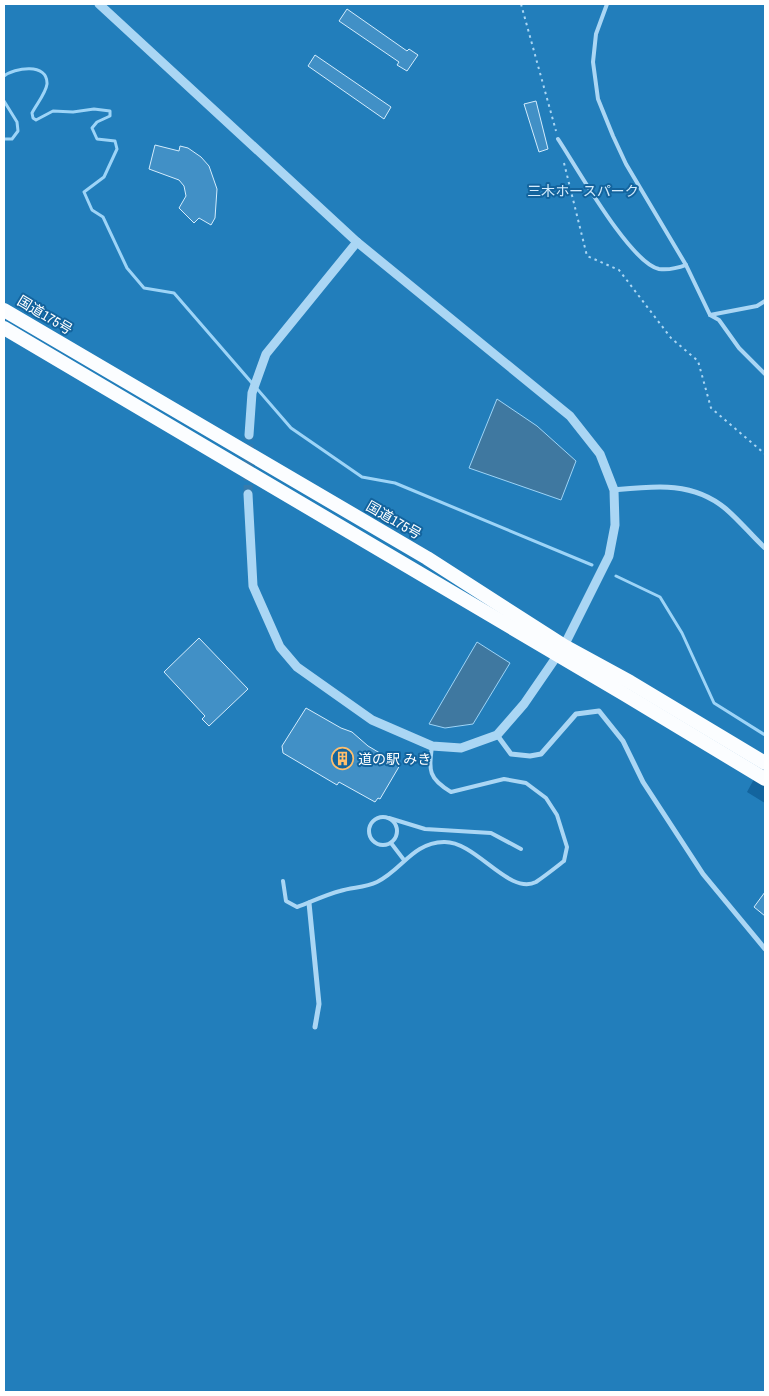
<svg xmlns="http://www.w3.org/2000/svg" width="769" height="1396" font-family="'Archivo Narrow','Noto Sans JP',sans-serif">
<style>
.green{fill:#227ebb}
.water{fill:#3f78a0;stroke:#9dd4f7}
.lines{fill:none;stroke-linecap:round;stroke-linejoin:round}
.stream{stroke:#9dd4f7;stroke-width:3}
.building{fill:#4190c6;stroke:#d3ecfd}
.tertiary-tunnel{stroke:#367bad;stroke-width:9;stroke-dasharray:9 4.5;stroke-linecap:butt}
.path{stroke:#aad6f4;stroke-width:2;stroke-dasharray:2.5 4;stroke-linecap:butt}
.service{stroke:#aad6f4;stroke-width:4}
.minor{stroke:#aad6f4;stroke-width:5}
.tertiary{stroke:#aad6f4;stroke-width:9}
.trunk{stroke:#fbfdff;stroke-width:14}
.labels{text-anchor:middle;stroke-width:4;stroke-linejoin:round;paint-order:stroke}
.park-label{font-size:14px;fill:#d3ecfd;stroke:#13649e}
.street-label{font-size:14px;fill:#fff;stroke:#13649e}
.poi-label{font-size:14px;fill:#fff;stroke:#13649e;text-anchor:start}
</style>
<rect width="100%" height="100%" fill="#13649e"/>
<polygon class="green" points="4,4 765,4 765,759 747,792 765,803 765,1392 4,1392"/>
<g class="water">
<polygon points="497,399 537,426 576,461 561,500 469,468"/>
<polygon points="477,642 510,663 473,724 445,728 429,724"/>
</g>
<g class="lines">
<g class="stream">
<path d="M4,76C14,68 48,62 47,84C46,93 36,105 32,113L33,118L36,120L53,111L73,112L94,109L110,111V116L97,122L92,128L97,139L115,141L117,149L104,177L84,192L92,210L103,217L127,268L144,288L174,293L291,428L362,477L395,483L592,565"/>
<polyline points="4,101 17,122 18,131 12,139 4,139"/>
<polyline points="616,576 660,597 682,633 714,703 765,735"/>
</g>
</g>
<g class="building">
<polygon points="347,9 407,51 409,49 418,55 407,71 397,65 399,62 339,21"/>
<polygon points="315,55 391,107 384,119 308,66"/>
<polygon points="536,101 548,149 539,152 524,104"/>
<polygon points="155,145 179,151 180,146 188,148 201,157 209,166 217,189 215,218 211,225 199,218 194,223 179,208 186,196 184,186 179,180 149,169"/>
<polygon points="199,638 248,689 209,726 202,719 205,716 164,672"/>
<polygon points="306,708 341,728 352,732 368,746 400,765 380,799 378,798 375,802 339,782 337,785 283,753 282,746"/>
<polygon points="765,892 765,916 754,907"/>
</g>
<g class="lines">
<polyline class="tertiary-tunnel" points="248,494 249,435"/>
<g class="path">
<polyline points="521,4 556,131"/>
<polyline points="564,163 587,256 619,270 671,338 698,361 711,408 765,454"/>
</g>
<g class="service">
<polyline points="607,4 596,34 593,62 598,99 613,136 626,164 686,265 710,315 719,320 739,348 765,374"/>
<path d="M558,139C576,166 630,263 659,269C668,270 678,268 686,265"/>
<polyline points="710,315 757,306 765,301"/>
<circle cx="383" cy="831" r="14"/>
<polyline points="389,818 425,829 491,833 521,849"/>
<polyline points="391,843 404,860"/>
<path d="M283,881L286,901L297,907C311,902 325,895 340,891C352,887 365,888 377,882C403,869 412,843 444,842C476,841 509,896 536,882C545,876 555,868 564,861L567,847L557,815L546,798L526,783L504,779L451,792C428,778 429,771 432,746"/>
</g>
<g class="minor">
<path d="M614,490C654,486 693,481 726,509C740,521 752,536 765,548"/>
<polyline points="497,735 511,754 530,756 541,754 576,714 599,711 623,741 643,782 703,874 765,949"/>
<polyline points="309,903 319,1004 315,1027"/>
</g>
<g class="tertiary">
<polyline points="99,4 357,242 570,416 600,454 614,490 615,525 609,556 564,646"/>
<polyline points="249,435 252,393 266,354 357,242"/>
<polyline points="248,494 253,586 280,647 297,667 372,720 432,746 461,748 497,735 524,704 557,656"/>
</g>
<g class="trunk">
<polyline points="4,310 427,558 564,646 630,682 765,763"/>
<polyline points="4,328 624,694 765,779"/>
</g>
</g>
<defs>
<symbol id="building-ring" viewBox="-11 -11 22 22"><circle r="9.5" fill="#13649e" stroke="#ffbf6d" stroke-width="1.5"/><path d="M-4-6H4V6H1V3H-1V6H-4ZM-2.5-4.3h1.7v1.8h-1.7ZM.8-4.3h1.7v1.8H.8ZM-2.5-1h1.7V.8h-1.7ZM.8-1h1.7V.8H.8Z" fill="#ffbf6d"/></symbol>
</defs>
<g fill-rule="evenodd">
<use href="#building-ring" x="330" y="746" width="25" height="25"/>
</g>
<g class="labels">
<g class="park-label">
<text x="583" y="196">三木ホースパーク</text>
</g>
<g class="street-label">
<text transform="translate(45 315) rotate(31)" y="5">国道175号</text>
<text transform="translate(394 520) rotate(30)" y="5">国道175号</text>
</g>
<g class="poi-label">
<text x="358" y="764">道の駅 みき</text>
</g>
</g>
<rect width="769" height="1396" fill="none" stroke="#ffffff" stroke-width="10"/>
</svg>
